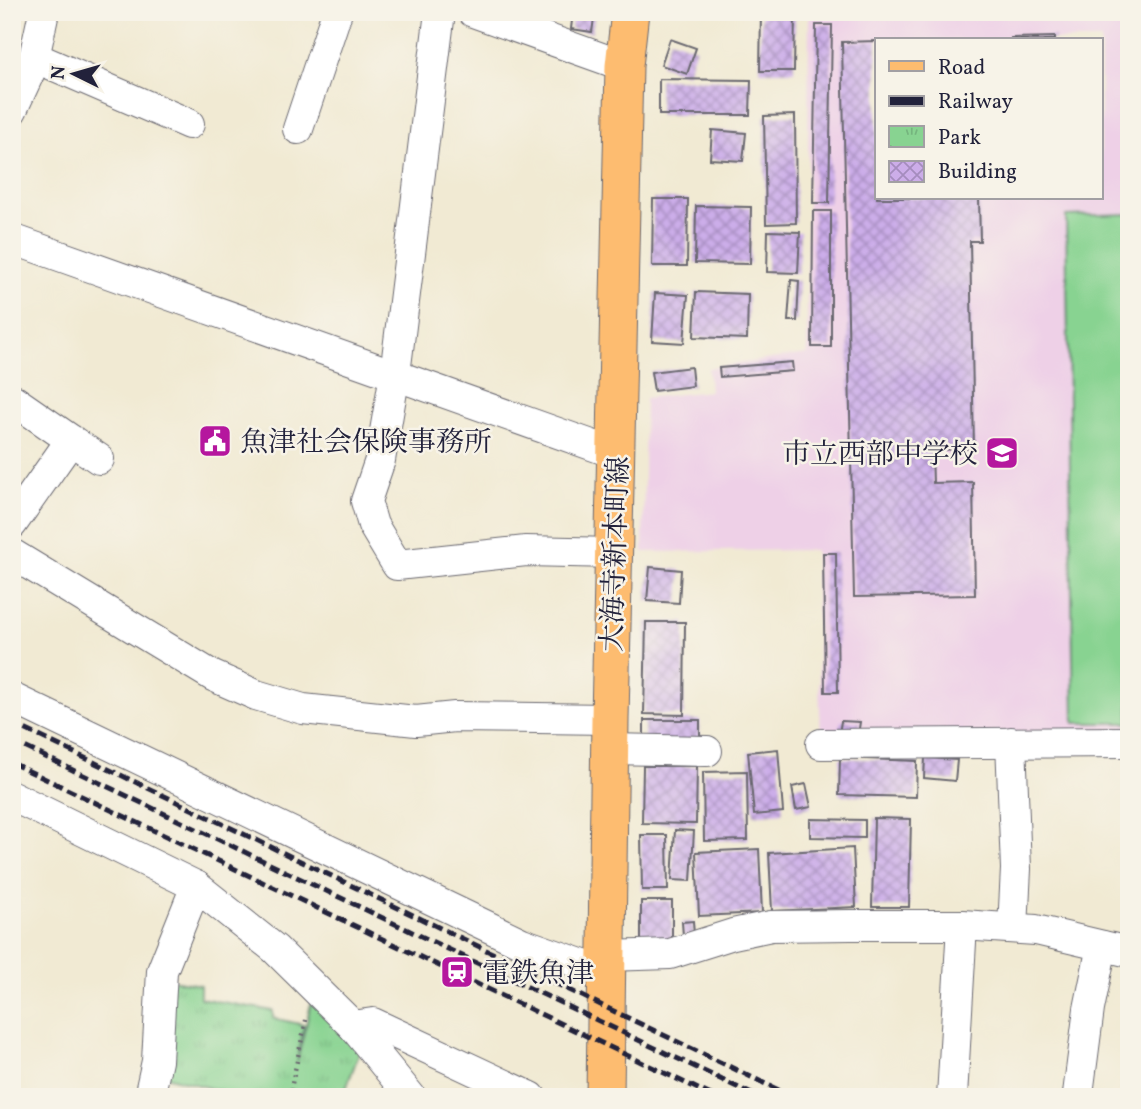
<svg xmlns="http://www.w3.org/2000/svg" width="1141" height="1109" font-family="Vollkorn,'Noto Serif JP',serif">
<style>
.built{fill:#eed0e7;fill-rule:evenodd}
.grass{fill:#88d391;stroke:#557a66;stroke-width:2}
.park{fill:url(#park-tufts);stroke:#557a66;stroke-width:2}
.building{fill:url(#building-cross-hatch)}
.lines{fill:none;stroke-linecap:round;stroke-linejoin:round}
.minor-casing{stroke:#6a6870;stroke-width:32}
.major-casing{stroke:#6a6870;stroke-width:39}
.path{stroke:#6a6870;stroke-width:4.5;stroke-dasharray:2 5;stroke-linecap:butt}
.minor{stroke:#fff;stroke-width:30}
.major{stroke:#fdbc6f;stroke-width:37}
.rail{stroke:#22223b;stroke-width:5;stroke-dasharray:10 5;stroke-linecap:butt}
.labels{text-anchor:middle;stroke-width:5;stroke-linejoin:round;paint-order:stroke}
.poi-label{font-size:28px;fill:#22223b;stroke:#f7f3e8;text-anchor:start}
.street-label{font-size:28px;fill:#22223b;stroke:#f7f3e8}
</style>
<defs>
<pattern id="park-tufts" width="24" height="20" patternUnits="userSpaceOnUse" patternTransform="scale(1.75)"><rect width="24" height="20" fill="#88d391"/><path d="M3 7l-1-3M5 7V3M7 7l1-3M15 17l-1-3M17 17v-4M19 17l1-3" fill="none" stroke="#75b57e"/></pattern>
<pattern id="building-cross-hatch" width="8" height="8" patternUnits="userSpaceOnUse" patternTransform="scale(1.75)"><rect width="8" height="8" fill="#ccade9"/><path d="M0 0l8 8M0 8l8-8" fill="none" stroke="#a58cbe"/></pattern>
</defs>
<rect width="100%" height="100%" fill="#f7f3e8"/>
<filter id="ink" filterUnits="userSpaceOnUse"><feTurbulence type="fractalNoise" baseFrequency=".0143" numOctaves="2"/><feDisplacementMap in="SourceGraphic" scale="14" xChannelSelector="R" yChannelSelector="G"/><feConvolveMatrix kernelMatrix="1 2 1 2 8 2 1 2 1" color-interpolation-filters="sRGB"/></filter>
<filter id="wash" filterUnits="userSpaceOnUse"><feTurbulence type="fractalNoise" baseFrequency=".00686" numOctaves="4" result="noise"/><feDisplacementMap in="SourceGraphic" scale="28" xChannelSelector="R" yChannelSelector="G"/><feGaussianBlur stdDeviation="1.57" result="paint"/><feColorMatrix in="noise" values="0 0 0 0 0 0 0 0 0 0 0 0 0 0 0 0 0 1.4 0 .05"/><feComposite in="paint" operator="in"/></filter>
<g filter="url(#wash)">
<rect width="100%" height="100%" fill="#f1ead3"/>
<path class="built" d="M809,12H1129V739L821,744L815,550L643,552L645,398L710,391L708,368L807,354ZM877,40H1101V198H877Z"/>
<polygon class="grass" points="1129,214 1129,723 1074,723 1066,216"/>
<polygon class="park" points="161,978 200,985 200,998 273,1011 273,1018 304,1025 297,1062 315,987 364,1039 343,1097 243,1097 154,1073"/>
<g id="blocks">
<g class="building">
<polygon points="573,12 595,12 592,32 571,29"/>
<polygon points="761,12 795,12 794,71 760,71"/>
<polygon points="816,25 832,25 829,203 813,203"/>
<polygon points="1055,37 1055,40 1011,40 1011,38"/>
<polygon points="670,39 696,48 687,74 661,65"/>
<polygon points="877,41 877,198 979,198 980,241 970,241 974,449 932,450 933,483 973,482 975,595 854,597 842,42"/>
<polygon points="659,79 751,80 750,115 659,115"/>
<polygon points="795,115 796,223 766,224 764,116"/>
<polygon points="712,130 746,133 743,161 710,159"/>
<polygon points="653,199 688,199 687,266 652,266"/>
<polygon points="696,206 751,207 750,264 695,263"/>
<polygon points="813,211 831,211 831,347 812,347"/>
<polygon points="768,231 800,232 798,273 767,272"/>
<polygon points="791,280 799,281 797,321 788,321"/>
<polygon points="696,292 748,294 747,339 694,337"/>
<polygon points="655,293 688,295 684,343 652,341"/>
<polygon points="792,362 793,371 720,377 719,368"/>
<polygon points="691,367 693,386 654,391 651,372"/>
<polygon points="823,553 836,553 838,692 825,692"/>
<polygon points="650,567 681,570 679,603 647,601"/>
<polygon points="646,622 685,622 684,715 644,714"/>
<polygon points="644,720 700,720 700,744 644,745"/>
<polygon points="841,721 860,722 858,735 839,734"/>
<polygon points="778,749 783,812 754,815 748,752"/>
<polygon points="840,758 917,761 916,797 839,795"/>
<polygon points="925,758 957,760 955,781 924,778"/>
<polygon points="643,766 697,766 696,824 642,823"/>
<polygon points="747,771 748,840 704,841 703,772"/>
<polygon points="806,784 811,807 796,810 792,787"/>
<polygon points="874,818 911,819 909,907 872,907"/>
<polygon points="810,819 865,820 865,838 810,837"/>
<polygon points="675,830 694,831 691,881 672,880"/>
<polygon points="641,835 667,835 668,890 642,890"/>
<polygon points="853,848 856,907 772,911 769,853"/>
<polygon points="759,849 762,913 699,916 696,852"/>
<polygon points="641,901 672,901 672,940 641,941"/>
<polygon points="693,921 694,935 683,936 682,922"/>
</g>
</g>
</g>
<g filter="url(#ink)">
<use href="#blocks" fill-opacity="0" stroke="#6a6870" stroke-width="2"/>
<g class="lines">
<defs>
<g id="minor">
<polyline points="440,12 395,374 380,460 366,501 373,525 397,565 526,551 614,553"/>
<polyline points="473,12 624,66"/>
<polyline points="34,57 189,124"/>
<polyline points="12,110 32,67 44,12"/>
<polyline points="298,129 337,12"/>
<polyline points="12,239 617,454"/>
<polyline points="12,399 71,440"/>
<polyline points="12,524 71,440 99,459"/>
<polyline points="12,554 213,676 256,695 303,709 416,721 455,717 610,719"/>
<polyline points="12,698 522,943 607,973"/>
<polyline points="1011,742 1016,869 1013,928"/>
<polyline points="821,744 1129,742"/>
<polyline points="610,749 707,751"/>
<polyline points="12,796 196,886 275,949 353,1026 411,1097"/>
<polyline points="607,956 670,954 733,934 771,926 851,925 962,925 1036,930 1129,952"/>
<polyline points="353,1026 373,1023 531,1097"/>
<polyline points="1078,1094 1089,1009 1102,946"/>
<polyline points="149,1097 157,1061 162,971 196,886"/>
<polyline points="952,1097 962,925"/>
</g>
<polyline id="major" points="605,1097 610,719 624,66 630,12"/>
</defs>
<use href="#minor" class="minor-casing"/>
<use href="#major" class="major-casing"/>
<polyline class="path" points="289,1097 307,1016"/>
<use href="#minor" class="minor"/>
<use href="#major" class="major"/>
<g class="rail">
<polyline points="12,723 793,1097"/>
<polyline points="12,741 758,1097"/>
<polyline points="12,763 715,1097"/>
</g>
</g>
</g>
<defs>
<symbol id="civic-square" viewBox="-11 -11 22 22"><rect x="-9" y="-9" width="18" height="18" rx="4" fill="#b5179e" stroke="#f7f3e8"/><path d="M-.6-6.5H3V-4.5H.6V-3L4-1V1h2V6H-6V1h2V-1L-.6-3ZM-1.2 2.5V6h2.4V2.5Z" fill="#fff"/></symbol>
<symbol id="school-square" viewBox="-11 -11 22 22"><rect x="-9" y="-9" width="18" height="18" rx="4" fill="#b5179e" stroke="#f7f3e8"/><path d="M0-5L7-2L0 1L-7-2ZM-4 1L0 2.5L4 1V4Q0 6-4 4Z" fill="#fff"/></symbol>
<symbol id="station-square" viewBox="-11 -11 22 22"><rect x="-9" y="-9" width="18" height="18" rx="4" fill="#b5179e" stroke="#f7f3e8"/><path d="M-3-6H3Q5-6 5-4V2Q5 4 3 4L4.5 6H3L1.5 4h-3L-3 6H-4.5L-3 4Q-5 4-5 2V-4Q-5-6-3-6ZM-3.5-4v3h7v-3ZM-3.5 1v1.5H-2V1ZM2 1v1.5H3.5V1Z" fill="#fff"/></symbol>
</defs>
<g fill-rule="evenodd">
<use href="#civic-square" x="196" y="422" width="38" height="38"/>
<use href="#school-square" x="983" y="434" width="38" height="38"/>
<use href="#station-square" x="438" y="953" width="38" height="38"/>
</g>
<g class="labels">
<g class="poi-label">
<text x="240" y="451">魚津社会保険事務所</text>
<text x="978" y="463" text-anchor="end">市立西部中学校</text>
<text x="482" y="982">電鉄魚津</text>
</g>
<g class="street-label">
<text transform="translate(614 554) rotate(-88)" y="10">大海寺新本町線</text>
</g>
</g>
<rect width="1141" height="1109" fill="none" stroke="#f7f3e8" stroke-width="42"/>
<rect x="875" y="38" width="228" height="161" fill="#f7f3e8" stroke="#a29fa3" stroke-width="2"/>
<rect x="889" y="61" width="35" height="10" fill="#fdbc6f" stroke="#a29fa3" stroke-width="2"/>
<text x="938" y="74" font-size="21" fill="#22223b">Road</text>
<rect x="889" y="96" width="35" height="10" fill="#22223b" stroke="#a29fa3" stroke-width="2"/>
<text x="938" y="108" font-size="21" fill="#22223b">Railway</text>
<rect x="889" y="126" width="35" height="21" fill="url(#park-tufts)" stroke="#a29fa3" stroke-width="2"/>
<text x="938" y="144" font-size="21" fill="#22223b">Park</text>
<rect x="889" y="161" width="35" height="21" fill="url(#building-cross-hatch)" stroke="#a29fa3" stroke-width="2"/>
<text x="938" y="178" font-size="21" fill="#22223b">Building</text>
<g transform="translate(74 74) rotate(275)" stroke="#f7f3e8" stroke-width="5" paint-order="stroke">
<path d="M0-5L12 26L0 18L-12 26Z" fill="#22223b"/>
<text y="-10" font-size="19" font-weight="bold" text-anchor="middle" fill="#22223b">N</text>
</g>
</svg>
